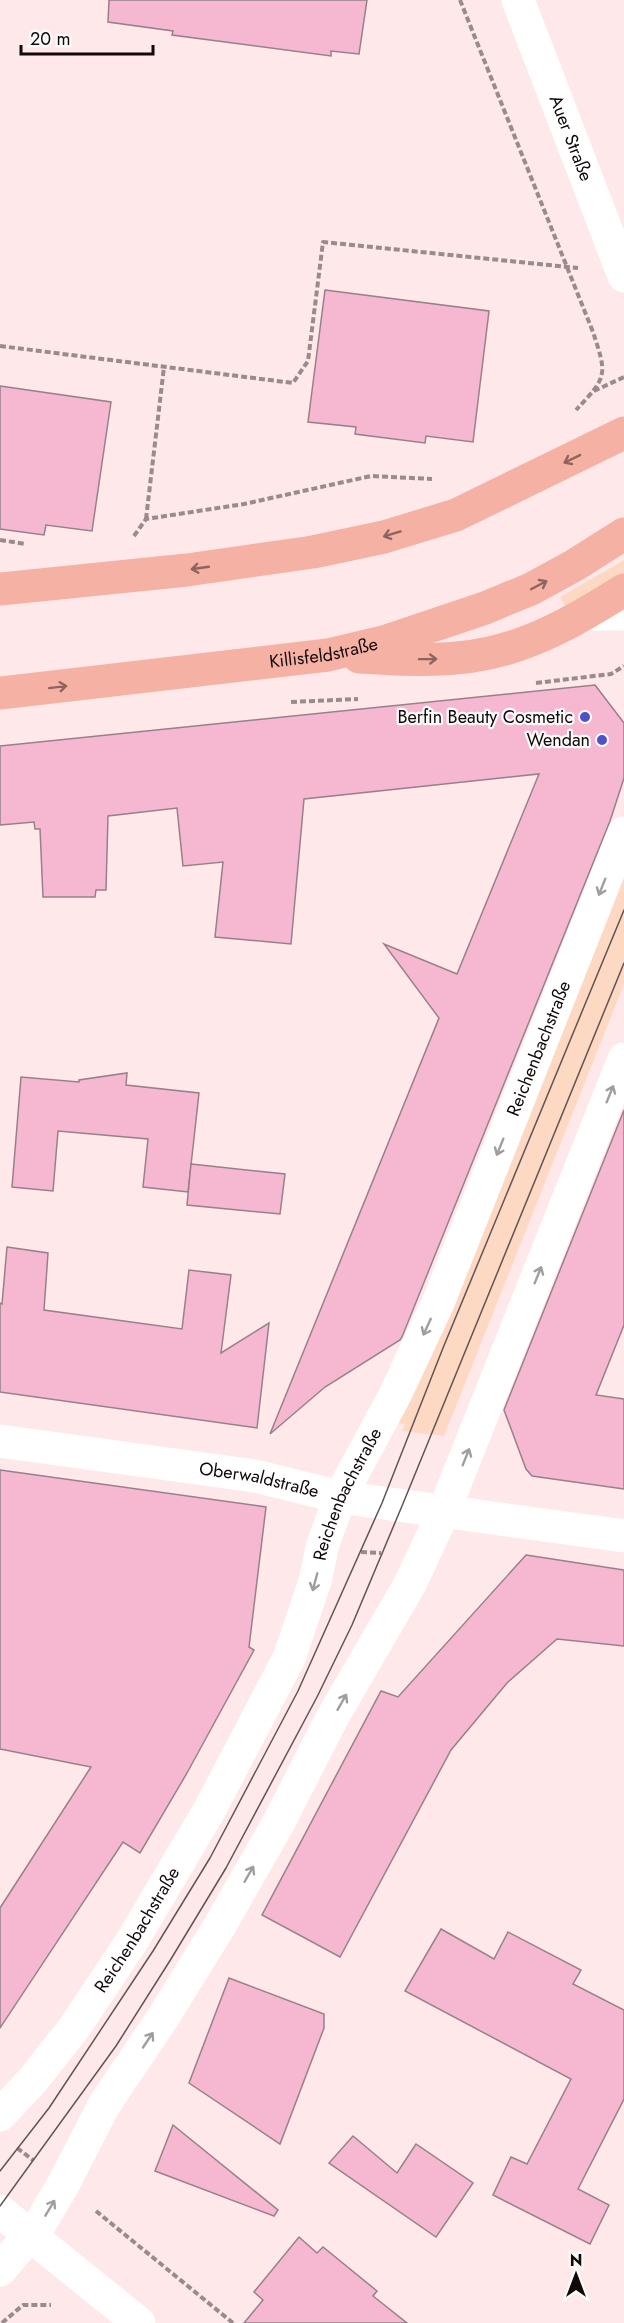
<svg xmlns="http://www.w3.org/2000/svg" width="624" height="2323" font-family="Jost,sans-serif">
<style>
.green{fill:#fdd8c3}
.building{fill:#f6b8d0;stroke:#988089;stroke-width:1.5}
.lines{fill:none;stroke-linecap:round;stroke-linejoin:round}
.path{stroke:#9a8a8b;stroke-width:4;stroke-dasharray:6 3;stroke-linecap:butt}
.minor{stroke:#fff;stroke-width:33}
.major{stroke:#f5b1a4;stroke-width:33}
.tram{stroke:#615455;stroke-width:1.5}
.oneway{stroke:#8e655e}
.oneway2{stroke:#a09d9d}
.poi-dot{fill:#4e51c7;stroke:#fbfbfb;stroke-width:2}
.labels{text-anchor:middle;stroke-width:4.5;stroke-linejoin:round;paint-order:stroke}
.street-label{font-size:18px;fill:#110909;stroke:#fbfbfb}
.poi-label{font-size:18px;fill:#110909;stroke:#fbfbfb;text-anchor:end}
</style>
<rect width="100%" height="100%" fill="#fee8e9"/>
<g class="green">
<polygon points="624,560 624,573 566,608 560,597"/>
<polygon points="624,869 624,984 444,1436 402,1431 405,1424 391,1422"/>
</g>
<g class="building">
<polygon points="109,0 367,0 359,54 331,51 331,56 172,35 173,31 108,22"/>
<polygon points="325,290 489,311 473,442 426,436 425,443 355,434 356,427 308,422"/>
<polygon points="0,386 111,402 92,531 46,525 44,535 0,529"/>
<polygon points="595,685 624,723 624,778 610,821 402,1337 400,1340 325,1387 270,1434 439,1018 384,944 457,974 539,774 304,799 291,944 215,937 223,862 183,866 177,808 108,816 106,890 96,890 95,897 43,897 40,829 35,829 34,822 0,825 0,746"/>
<polygon points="127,1073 126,1085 199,1093 188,1192 143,1187 148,1139 58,1131 53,1191 12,1187 21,1077 79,1082 79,1080"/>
<polygon points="624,1110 624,1325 596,1395 624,1399 624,1489 532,1476 526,1469 504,1410"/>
<polygon points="191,1164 285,1174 280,1214 187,1205"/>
<polygon points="7,1247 48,1253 44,1310 182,1329 189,1270 231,1275 221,1353 269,1323 257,1428 0,1392 0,1303 2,1304"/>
<polygon points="0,1470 266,1507 249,1647 254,1650 187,1773 140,1853 123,1842 0,2028 0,1908 91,1767 0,1749"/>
<polygon points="526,1555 624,1570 624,1646 557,1639 507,1683 451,1750 340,1957 262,1915 381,1691 398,1697"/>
<polygon points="441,1929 494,1959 508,1932 581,1970 573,1984 624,2010 624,2099 578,2189 609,2205 590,2244 493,2195 511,2157 527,2164 571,2079 405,1991"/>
<polygon points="229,1978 324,2014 324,2028 280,2144 189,2083"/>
<polygon points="173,2125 278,2210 274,2216 155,2171"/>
<polygon points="353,2136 397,2173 416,2144 473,2183 436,2237 329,2163"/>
<polygon points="299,2237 317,2253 323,2247 377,2291 373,2296 407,2323 244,2323 263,2300 254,2292"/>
</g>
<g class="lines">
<g class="path">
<path d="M460,0L593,332C607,375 608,376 576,410"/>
<polyline points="0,346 293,383 308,361 323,242 578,268"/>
<polyline points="594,391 624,377"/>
<polyline points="146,519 164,367"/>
<polyline points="134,536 146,519 244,504 371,476 432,479"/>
<polyline points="0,540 26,544"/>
<polyline points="536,683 611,674 624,666"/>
<polyline points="291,702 358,699"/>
<polyline points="361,1552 381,1553"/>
<polyline points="17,2148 33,2160"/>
<polyline points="96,2211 233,2323"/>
<polyline points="2,2323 23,2305 51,2305"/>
</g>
<g class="minor">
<path id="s1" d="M518,0L624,276"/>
<polyline points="586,614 624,614"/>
<path id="s2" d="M0,1441L255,1476L340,1497L624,1536"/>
<path id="s3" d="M0,2115L32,2081L74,2028L132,1941L210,1809L289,1658L316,1578L322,1547L340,1497L395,1395L438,1303L624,833"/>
<polyline points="0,2211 139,2323"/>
<polyline points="0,2270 41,2222 63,2185 104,2105 162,2019 219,1927 279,1822 332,1718 410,1584 444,1511 624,1059"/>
</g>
<g class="major">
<polyline points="0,589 187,570 313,552 384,537 456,515 624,433"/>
<path d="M359,657C407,660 459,663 505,649C548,637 587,613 624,590"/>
<path id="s4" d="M0,693L328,655L387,641L485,608L531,589L575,565L624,534"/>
</g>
<g class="tram">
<polyline points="0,2171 49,2108 153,1951 210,1858 298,1691 382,1503 443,1348 624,910"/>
<polyline points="0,2206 116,2046 171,1959 226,1868 317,1697 352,1625 402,1506 624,963"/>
</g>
</g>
<defs><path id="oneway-shaft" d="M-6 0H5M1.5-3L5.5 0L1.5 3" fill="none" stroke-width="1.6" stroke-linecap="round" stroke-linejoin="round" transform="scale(1.5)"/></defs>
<g class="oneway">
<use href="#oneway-shaft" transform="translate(572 459) rotate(154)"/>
<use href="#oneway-shaft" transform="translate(392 534) rotate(163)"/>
<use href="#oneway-shaft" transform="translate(200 568) rotate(172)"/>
<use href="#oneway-shaft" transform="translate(539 585) rotate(-28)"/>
<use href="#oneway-shaft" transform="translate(428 659) rotate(-1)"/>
<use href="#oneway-shaft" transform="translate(58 687) rotate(-7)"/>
</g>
<g class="oneway2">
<use href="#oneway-shaft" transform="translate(602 887) rotate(112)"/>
<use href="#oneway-shaft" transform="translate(610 1094) rotate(-68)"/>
<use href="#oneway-shaft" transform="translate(500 1147) rotate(112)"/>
<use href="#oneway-shaft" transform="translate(538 1275) rotate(-68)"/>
<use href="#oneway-shaft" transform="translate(427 1327) rotate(115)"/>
<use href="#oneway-shaft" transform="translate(466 1457) rotate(-68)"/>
<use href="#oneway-shaft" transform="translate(315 1582) rotate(105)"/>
<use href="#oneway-shaft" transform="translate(342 1702) rotate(-60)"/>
<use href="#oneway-shaft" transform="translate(249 1874) rotate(-60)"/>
<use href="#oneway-shaft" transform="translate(148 2040) rotate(-56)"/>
<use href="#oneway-shaft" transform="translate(50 2208) rotate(-59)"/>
</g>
<g class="poi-dot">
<circle cx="585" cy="717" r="6"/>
<circle cx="602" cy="740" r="6"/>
</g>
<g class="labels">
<g class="street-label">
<text dy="6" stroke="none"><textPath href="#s1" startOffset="148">Auer Straße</textPath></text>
<text dy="6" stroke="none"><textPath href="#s4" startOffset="326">Killisfeldstraße</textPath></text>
<text dy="6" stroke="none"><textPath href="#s3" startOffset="1203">Reichenbachstraße</textPath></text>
<text dy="6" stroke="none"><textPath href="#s2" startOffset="262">Oberwaldstraße</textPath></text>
<text dy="6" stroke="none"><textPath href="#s3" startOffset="717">Reichenbachstraße</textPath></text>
<text dy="6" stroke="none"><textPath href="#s3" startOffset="231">Reichenbachstraße</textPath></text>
</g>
<g class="poi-label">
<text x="573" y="723">Berfin Beauty Cosmetic</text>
<text x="590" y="746">Wendan</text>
</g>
</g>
<g transform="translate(576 2275)" stroke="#fbfbfb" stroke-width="4.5" paint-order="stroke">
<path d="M0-4.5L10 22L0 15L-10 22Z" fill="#110909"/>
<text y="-9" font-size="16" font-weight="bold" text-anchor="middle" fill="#110909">N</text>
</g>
<path d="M21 45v9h132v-9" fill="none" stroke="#110909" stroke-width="3"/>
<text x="30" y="45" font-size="18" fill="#110909" stroke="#fbfbfb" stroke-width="4.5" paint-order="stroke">20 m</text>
</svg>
